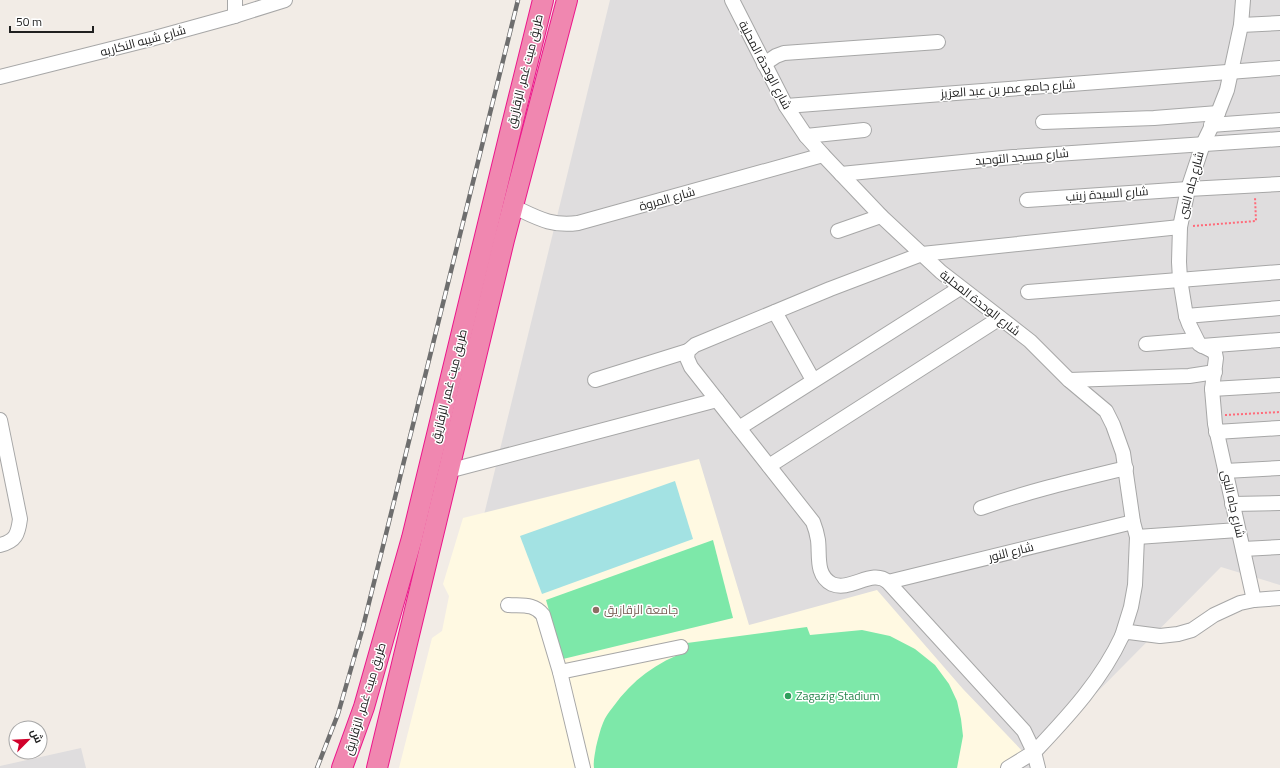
<svg xmlns="http://www.w3.org/2000/svg" width="1280" height="768" font-family="'Titillium Web',Cairo,sans-serif">
<style>
.residential{fill:#dfddde}
.education{fill:#fff9e2}
.pitch{fill:#7de8a9}
.water{fill:#a3e2e3}
.lines{fill:none;stroke-linecap:round;stroke-linejoin:round}
.minor-casing{stroke:#a7a7a7;stroke-width:16}
.highway-casing{stroke:#ec168b;stroke-width:22}
.path{stroke:#ff6a79;stroke-width:2;stroke-dasharray:2 2;stroke-linecap:butt}
.minor{stroke:#fff;stroke-width:14}
.highway{stroke:#f087b0;stroke-width:20}
.rail-casing{stroke:#6e6e6e;stroke-width:4.5}
.rail{stroke:#fff;stroke-width:3;stroke-dasharray:9;stroke-linecap:butt}
.education-dot{fill:#8d6e63;stroke:#fff;stroke-width:1.5}
.leisure-dot{fill:#2e9e5b;stroke:#fff;stroke-width:1.5}
.labels{text-anchor:middle;stroke-width:3;stroke-linejoin:round;paint-order:stroke}
.street-label{font-size:12px;fill:#202020;stroke:#fff}
.education-label{font-size:12px;fill:#785e54;stroke:#fff;text-anchor:start}
.leisure-label{font-size:12px;fill:#27864d;stroke:#fff;text-anchor:start}
</style>
<rect width="100%" height="100%" fill="#f2ece6"/>
<g class="residential">
<polygon points="610,0 1280,0 1280,585 1221,567 1027,763 1035,768 422,768"/>
<polygon points="81,748 86,768 0,768 0,766"/>
</g>
<polygon class="education" points="699,459 749,625 877,590 963,689 1026,755 1004,768 399,768 432,638 442,631 449,596 443,584 463,518"/>
<g class="pitch">
<polygon points="713,540 733,618 563,659 546,600"/>
<path d="M807,627L810,635L862,630L890,636L915,649L935,665L949,684L957,701L961,719L963,736L957,768H594C593,761 595,754 596,747C598,739 600,730 603,723C605,717 609,712 613,707C632,680 657,662 688,651L687,643Z"/>
</g>
<polygon class="water" points="675,481 693,539 542,594 520,536"/>
<g class="lines">
<defs>
<g id="minor">
<polyline points="235,0 235,16"/>
<polyline points="732,0 786,106 806,136 823,155 881,216 941,272 1030,341 1069,380 1106,411 1113,425 1123,453 1133,522 1137,537 1135,585 1131,607 1122,636"/>
<polyline points="1243,0 1241,25 1227,90 1218,113 1203,144 1188,189 1180,227 1179,262 1180,279 1186,316 1189,324 1199,344 1211,350 1215,353 1216,358 1212,389 1215,424 1254,600"/>
<polyline points="1241,25 1280,23"/>
<polyline points="764,64 776,56 784,53 938,42"/>
<polyline points="0,77 151,39 231,17 285,0"/>
<polyline points="786,106 1280,68"/>
<polyline points="1043,122 1154,118 1218,113"/>
<polyline points="1211,125 1280,120"/>
<polyline points="806,136 864,130"/>
<polyline points="841,174 1013,157 1280,139"/>
<polyline points="1027,200 1188,189 1280,184"/>
<path d="M512,206C536,217 551,227 578,223L823,155"/>
<polyline points="838,231 881,216"/>
<polyline points="1028,292 1280,272"/>
<polyline points="775,312 813,380"/>
<polyline points="1186,316 1280,308"/>
<polyline points="1146,344 1196,340"/>
<polyline points="1202,346 1280,340"/>
<polyline points="595,380 688,351"/>
<polyline points="1069,380 1189,376 1215,372"/>
<polyline points="1212,389 1280,385"/>
<path d="M0,420L20,519C18,534 16,541 0,545"/>
<polyline points="739,428 960,288"/>
<polyline points="1216,432 1280,428"/>
<polyline points="769,466 1000,318"/>
<polyline points="448,471 717,400"/>
<polyline points="1225,471 1280,468"/>
<polyline points="1232,504 1280,503"/>
<path d="M981,508C1029,491 1077,480 1126,468"/>
<polyline points="1137,537 1238,530"/>
<polyline points="1243,549 1280,547"/>
<polyline points="888,582 1133,522"/>
<path d="M508,605C522,606 534,603 543,615L560,672L583,768"/>
<polyline points="560,672 681,647"/>
<path d="M1008,768L1034,752L1039,747C1071,713 1102,679 1122,636L1124,633L1129,632L1160,636L1178,634L1192,630L1214,615L1240,603L1254,600L1280,598"/>
<path d="M1038,768L1034,752L1024,731L888,582C872,568 851,592 832,584C815,575 820,555 818,540C817,534 815,527 813,522L691,367L687,358L688,351L695,345L830,289L922,254L1180,227"/>
</g>
<g id="highway">
<polyline points="342,768 364,707 412,538 511,129 543,0"/>
<polyline points="377,768 504,240 567,0"/>
</g>
</defs>
<use href="#minor" class="minor-casing"/>
<use href="#highway" class="highway-casing"/>
<g class="path">
<polyline points="1193,226 1256,221 1255,197"/>
<polyline points="1225,415 1280,412"/>
</g>
<use href="#minor" class="minor"/>
<use href="#highway" class="highway"/>
<defs>
<polyline id="rail" points="317,768 338,714 363,627 518,0"/>
</defs>
<use href="#rail" class="rail-casing"/>
<use href="#rail" class="rail"/>
</g>
<circle class="education-dot" cx="596" cy="610" r="4"/>
<circle class="leisure-dot" cx="788" cy="696" r="4"/>
<g class="labels">
<g class="street-label">
<text transform="translate(143 41) rotate(-15)" y="4">شارع شيبه النكاريه</text>
<text transform="translate(765 65) rotate(62)" y="4">شارع الوحدة المحلية</text>
<text transform="translate(525 71) rotate(-76)" y="4">طريق ميت غمر, الزقازيق</text>
<text transform="translate(1008 89) rotate(-4)" y="4">شارع جامع عمر بن عبد العزيز</text>
<text transform="translate(1022 157) rotate(-5)" y="4">شارع مسجد التوحيد</text>
<text transform="translate(1191 185) rotate(-75)" y="4">شارع جاه النبى</text>
<text transform="translate(1107 194) rotate(-4)" y="4">شارع السيدة زينب</text>
<text transform="translate(667 199) rotate(-16)" y="4">شارع المروة</text>
<text transform="translate(980 303) rotate(38)" y="4">شارع الوحدة المحلية</text>
<text transform="translate(449 386) rotate(-76)" y="4">طريق ميت غمر, الزقازيق</text>
<text transform="translate(1233 504) rotate(77)" y="4">شارع جاه النبى</text>
<text transform="translate(1011 552) rotate(-14)" y="4">شارع النور</text>
<text transform="translate(365 699) rotate(-73)" y="4">طريق ميت غمر, الزقازيق</text>
</g>
<g class="education-label">
<text x="604" y="614">جامعة الزقازيق</text>
</g>
<g class="leisure-label">
<text x="796" y="700">Zagazig Stadium</text>
</g>
</g>
<g transform="translate(28 740) rotate(66)"><circle r="19" fill="#ffffff" stroke="#a6a6a6"/>
<path d="M0-3L7 15L0 10L-7 15Z" fill="#d1002b"/>
<text y="-6" font-size="11" font-weight="bold" text-anchor="middle" fill="#202020">ش</text>
</g>
<path d="M10 26v6h83v-6" fill="none" stroke="#202020" stroke-width="2"/>
<text x="16" y="26" font-size="12" fill="#202020" stroke="#ffffff" stroke-width="3" paint-order="stroke">50 m</text>
</svg>
